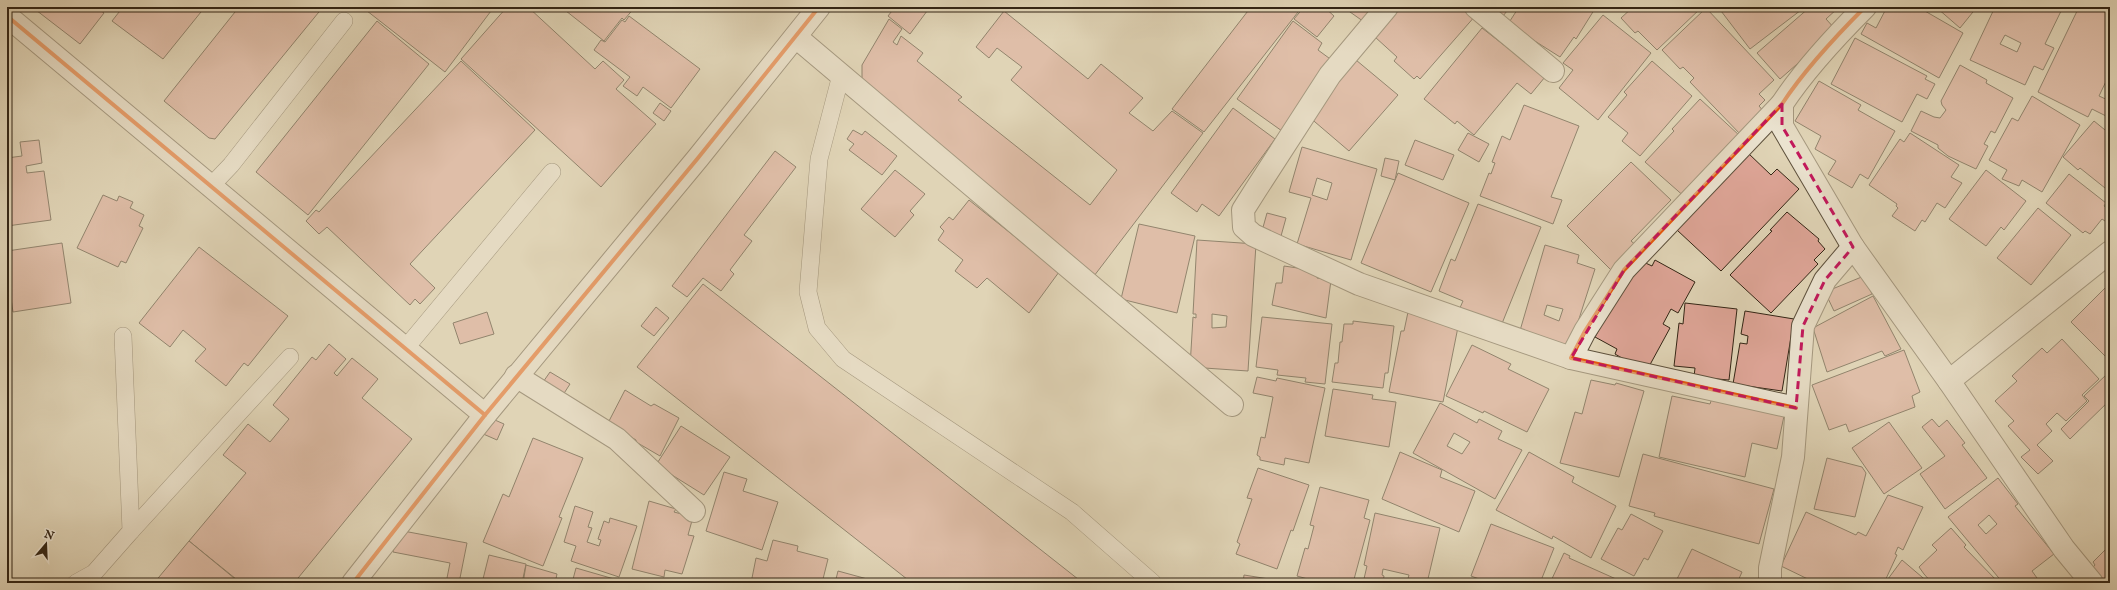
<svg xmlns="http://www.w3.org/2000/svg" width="2117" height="590" font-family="'IM FELL English',serif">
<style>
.building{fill:#dea597;stroke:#332515;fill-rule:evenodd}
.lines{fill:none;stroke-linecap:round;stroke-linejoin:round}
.service-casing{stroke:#5e513d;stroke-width:18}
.minor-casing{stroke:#5e513d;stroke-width:24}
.service{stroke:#ebe3d0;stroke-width:17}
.minor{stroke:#ebe3d0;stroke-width:22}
.cycleway-casing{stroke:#ebe3d0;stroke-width:6}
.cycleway{stroke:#e8590c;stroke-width:4}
.marked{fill:none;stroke:#c2185b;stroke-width:3;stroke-dasharray:8 5;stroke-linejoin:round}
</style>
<rect width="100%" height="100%" fill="#e0d4b6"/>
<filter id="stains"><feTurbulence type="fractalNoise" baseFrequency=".005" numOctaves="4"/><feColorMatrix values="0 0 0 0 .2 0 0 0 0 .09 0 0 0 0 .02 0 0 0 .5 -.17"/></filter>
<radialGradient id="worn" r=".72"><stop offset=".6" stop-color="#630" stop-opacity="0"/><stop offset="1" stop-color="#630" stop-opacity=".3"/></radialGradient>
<g class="building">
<polygon points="32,7 96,7 104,13 80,44"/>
<polygon points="123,7 205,7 163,59 112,21"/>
<polygon points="239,7 323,7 215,139 209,138 164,101"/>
<polygon points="362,7 494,7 445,72"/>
<polygon points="507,7 528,7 595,69 603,61 624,80 616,89 656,124 601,187 461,59"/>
<polygon points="561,7 635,7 624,20 622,18 604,41"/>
<polygon points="895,7 930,7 910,34 888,16"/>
<polygon points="1251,7 1302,7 1204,132 1172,109"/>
<polygon points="1304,7 1324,7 1334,16 1317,37 1294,19"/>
<polygon points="1330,7 1339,7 1336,11"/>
<polygon points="1343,7 1380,7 1367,24"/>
<polygon points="1393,7 1467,7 1476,15 1420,79 1417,76 1414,79 1394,61 1397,57 1375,37"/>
<polygon points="1483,7 1510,7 1500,20"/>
<polygon points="1519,7 1596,7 1576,39 1574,37 1560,57 1508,24"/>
<polygon points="1633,7 1702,7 1657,50 1638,31 1635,33 1621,18"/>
<polygon points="1718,7 1805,7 1750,49"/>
<polygon points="1810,7 1837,7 1838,8 1826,19 1836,30 1780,79 1757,53"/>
<polygon points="1887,7 1918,7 1963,33 1939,78 1861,34 1867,23 1876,28"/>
<polygon points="1931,7 1977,7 1960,28 1937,8 1935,11"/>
<path d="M1995,7H2063L2045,44L2054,48L2043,70L2034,66L2025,85L1970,60ZM2005,35L2021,43L2017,52L2000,44Z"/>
<polygon points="2079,7 2096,7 2110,14 2110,73 2099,96 2110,101 2110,108 2106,116 2092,109 2088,117 2038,92"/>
<polygon points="1706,8 1774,80 1759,94 1765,100 1759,106 1765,113 1742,136 1690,82 1694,78 1683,67 1680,69 1662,50"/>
<polygon points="1004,11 1088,79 1101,64 1143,98 1129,113 1153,131 1172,111 1203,133 1094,276 862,84 862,65 889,19 902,29 893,42 897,45 901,36 923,53 917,61 962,97 958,100 1090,205 1117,170 1011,80 1022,67 997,48 989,58 976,47"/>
<polygon points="1603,15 1651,53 1598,120 1559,88 1573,70 1563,63"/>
<polygon points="629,16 700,69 671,108 643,87 637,96 623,86 630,77 594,50 601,40 605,42 622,20 625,22"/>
<polygon points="377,21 429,64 308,215 256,172"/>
<polygon points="1293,21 1322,43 1318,50 1333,61 1282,131 1237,99"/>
<polygon points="1482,28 1545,77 1531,94 1517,83 1474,135 1457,121 1455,124 1424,99"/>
<polygon points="1855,38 1927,76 1925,79 1935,84 1927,99 1917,94 1902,122 1831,84"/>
<polygon points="1356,60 1398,95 1349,151 1308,116"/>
<polygon points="461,61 535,130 410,264 435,288 420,304 415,299 410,305 327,227 319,234 306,221 316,210 319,212"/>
<polygon points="1652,61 1692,96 1640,156 1622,141 1628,133 1608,117 1627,95 1624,92"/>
<polygon points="1960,65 1987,80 1986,83 2013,98 1995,133 1991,131 1984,144 1988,146 1976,169 1948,156 1938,148 1938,145 1911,131 1921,111 1934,117 1940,118 1946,110 1942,105 1941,101"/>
<polygon points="1819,81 1861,105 1858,110 1895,131 1868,179 1860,174 1852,188 1828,174 1836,161 1815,149 1821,136 1795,121"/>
<polygon points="2032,96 2080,125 2042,192 2022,180 2019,186 2002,179 2007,170 1989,160 2012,118 2018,121"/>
<polygon points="1700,99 1740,136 1686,198 1645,162 1674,131 1672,129"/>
<polygon points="660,103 671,111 664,121 653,113"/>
<polygon points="1524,105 1579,126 1551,197 1562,200 1553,224 1480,196 1489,173 1491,174 1495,163 1492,162 1502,136 1510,140"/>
<polygon points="1233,108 1275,139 1219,216 1202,204 1197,212 1171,193"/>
<polygon points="2094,121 2110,134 2110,192 2080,168 2078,170 2063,157"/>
<polygon points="853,130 862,135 865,131 897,156 882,175 849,150 854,144 847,139"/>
<polygon points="1468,133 1489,144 1479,162 1458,150"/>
<polygon points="1910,133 1959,165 1951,177 1962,183 1945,208 1937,203 1925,222 1922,220 1915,231 1892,216 1898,208 1896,206 1897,204 1869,185 1900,139 1904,142"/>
<polygon points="39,140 42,163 26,166 27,173 44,171 51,220 7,226 7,158 22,156 20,142"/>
<polygon points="1415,140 1454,155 1443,180 1405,165"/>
<path d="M1302,147L1377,169L1351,260L1297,244L1311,198L1289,192ZM1317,178L1332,183L1327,200L1312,195Z"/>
<polygon points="775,151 796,167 744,235 752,241 730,270 734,274 721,291 703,278 687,297 672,286"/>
<polygon points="1748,153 1771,175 1777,169 1799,189 1721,271 1677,230"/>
<polygon points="1385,158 1399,161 1395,180 1381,176"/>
<polygon points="1631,162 1671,200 1631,241 1637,246 1612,271 1567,226"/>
<polygon points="895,170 925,194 910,211 914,215 895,237 861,209"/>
<polygon points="1986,170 2026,201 2004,230 2001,227 1986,246 1949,219"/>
<polygon points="1398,173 1469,203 1431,292 1361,263"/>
<polygon points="2069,174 2106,203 2104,206 2110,211 2110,215 2105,221 2102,219 2090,234 2085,231 2083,233 2046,203"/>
<polygon points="103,195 117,201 119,196 133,202 130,208 144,215 139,226 143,228 126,263 121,261 118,267 77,248"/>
<polygon points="969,200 1059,272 1029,313 987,278 977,288 955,271 963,260 938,240 944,231 940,227 949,217 953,220"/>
<polygon points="1478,204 1541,227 1501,326 1459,310 1463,301 1439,291 1451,259 1455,261"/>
<polygon points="2038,208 2071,235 2031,285 1997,258"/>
<polygon points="1787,212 1819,239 1818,241 1825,249 1814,260 1818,264 1771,313 1730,275 1772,231 1770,230"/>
<polygon points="1267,213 1286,218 1281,236 1262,231"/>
<polygon points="1139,224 1195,236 1177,313 1121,299"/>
<path d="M1197,240L1256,244L1248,371L1190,367L1193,317L1196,318V314H1193ZM1212,314L1227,316L1226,327L1212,328Z"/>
<polygon points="62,243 71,303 13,312 7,271 7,251"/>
<path d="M1545,245L1579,255L1577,263L1595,269L1569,350L1519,334ZM1547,305L1563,309L1559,321L1544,315Z"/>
<polygon points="199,247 288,316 248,366 244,363 226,386 195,361 206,349 183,330 170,347 139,323"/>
<polygon points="1637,259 1652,266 1655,260 1695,282 1678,313 1671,309 1663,324 1670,328 1646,372 1615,354 1617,349 1595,337"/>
<polygon points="1284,266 1318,271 1317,278 1331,280 1326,318 1272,305 1276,283 1282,283"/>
<polygon points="1864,276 1872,294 1834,311 1825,292"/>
<polygon points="2110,283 2110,361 2071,322"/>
<polygon points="703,284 1083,583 912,583 637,367"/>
<polygon points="1873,296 1901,349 1885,356 1882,351 1827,372 1813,328"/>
<polygon points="1685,303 1737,309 1729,380 1694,377 1695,368 1674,366 1679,323 1683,324"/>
<polygon points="656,307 669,318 654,336 641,326"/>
<polygon points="1745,311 1794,319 1782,391 1733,384 1740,343 1747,344 1748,336 1741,334"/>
<polygon points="487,312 494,334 460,344 453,323"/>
<polygon points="1408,312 1459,322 1443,402 1389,392 1401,331 1404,331"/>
<polygon points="1262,317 1332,324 1325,384 1305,382 1306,378 1277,375 1278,370 1256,367"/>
<polygon points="1353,321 1394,326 1388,373 1385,373 1383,388 1332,382 1335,363 1338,363 1340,342 1342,342 1344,324 1353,324"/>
<polygon points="2062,339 2099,379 2082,395 2087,401 2066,421 2057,413 2046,424 2052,431 2037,445 2053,461 2038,474 2021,457 2030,450 2008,426 2014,421 1995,401 2017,381 2012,376 2042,348 2047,353"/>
<polygon points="329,344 346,359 334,373 337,376 352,358 378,379 362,398 412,439 294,583 241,583 189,541 246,473 223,455 248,424 270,442 289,419 273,405 312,357 316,360"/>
<polygon points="1472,345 1511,364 1508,369 1549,389 1527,432 1484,411 1483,413 1446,396"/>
<polygon points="1904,350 1920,392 1912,396 1915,407 1849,432 1846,424 1829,430 1812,385"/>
<polygon points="550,372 570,384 561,398 541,385"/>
<polygon points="2107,374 2110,377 2110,400 2070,439 2061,429 2089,401 2084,396"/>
<polygon points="1257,377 1276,381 1277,378 1325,388 1309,463 1285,458 1284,465 1260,460 1260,457 1257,455 1261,437 1265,438 1273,397 1253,393"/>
<polygon points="1591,380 1615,385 1616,383 1644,391 1619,477 1560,463 1575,412 1582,414"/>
<polygon points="1333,389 1373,395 1372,399 1396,402 1389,447 1325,436"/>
<polygon points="625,390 651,406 654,404 679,418 660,456 636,442 636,440 608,423"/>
<polygon points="1672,396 1710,404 1712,398 1784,416 1777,449 1752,443 1745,477 1659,457"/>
<path d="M1440,403L1477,423L1479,419L1502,431L1498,439L1522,450L1495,499L1413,453ZM1454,433L1470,442L1462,454L1447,446Z"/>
<polygon points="488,417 504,424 497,440 481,433"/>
<polygon points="1932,419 1939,427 1947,420 1965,443 1962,445 1987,478 1945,509 1920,474 1945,456 1922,427"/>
<polygon points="1889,422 1922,468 1884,494 1852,448"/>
<polygon points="681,426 730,457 704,495 656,465"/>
<polygon points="533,438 583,458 559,517 562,518 543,566 483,542 503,494 509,497"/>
<polygon points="1400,452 1442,470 1440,477 1475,491 1459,532 1382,499"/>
<polygon points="1529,452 1574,477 1572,482 1616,506 1591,558 1553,536 1552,539 1496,510"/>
<polygon points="1643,454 1774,489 1759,544 1654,516 1655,513 1629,506"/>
<polygon points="1827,458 1862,467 1866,473 1855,517 1814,509"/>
<polygon points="1258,468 1309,485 1293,531 1291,530 1277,569 1236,554 1240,544 1237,542 1252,499 1247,498"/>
<polygon points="724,472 747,479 743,491 778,502 762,550 706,531"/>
<path d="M1998,478L2018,504L2015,506L2054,554L2032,571L2037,578L2031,583H2003L1948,517ZM1989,515L1997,524L1986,534L1978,525Z"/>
<polygon points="1320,487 1369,500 1364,518 1370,520 1353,583 1322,583 1297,576 1305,548 1308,549 1314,526 1310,525"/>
<polygon points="1888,495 1923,507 1903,550 1898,547 1895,554 1897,555 1884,583 1816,583 1781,566 1806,512 1856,535 1858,532 1866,536"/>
<polygon points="649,501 676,509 674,512 693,517 688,535 694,536 682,574 665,570 664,577 632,569"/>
<polygon points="575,506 593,512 588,527 592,528 587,542 599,546 601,540 598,539 604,521 609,523 610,518 637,526 619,577 571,561 576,546 564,542"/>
<polygon points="1375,513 1440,528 1427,583 1395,583 1396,579 1407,582 1409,575 1383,569 1382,575 1384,576 1383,583 1363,583 1367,566 1364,565"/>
<polygon points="1631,514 1663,531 1648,560 1644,558 1634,576 1601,559 1618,528 1622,530"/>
<polygon points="1491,524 1554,548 1540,583 1490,583 1471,576"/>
<polygon points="1951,528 1966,545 1964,547 1999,583 1932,583 1924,574 1919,567 1937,550 1932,545"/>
<polygon points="398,530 467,543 459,583 446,583 450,563 393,552"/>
<polygon points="773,540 798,546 797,551 828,559 822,583 751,583 756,558 767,561"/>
<polygon points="189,541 240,583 154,583"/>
<polygon points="2110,545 2110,583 2098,583 2088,573 2095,565 2093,562"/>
<polygon points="1692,549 1742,572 1737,583 1675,583"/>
<polygon points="1564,553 1570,556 1569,558 1625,583 1550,583"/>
<polygon points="489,555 526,564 522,583 482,583"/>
<polygon points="1902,560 1929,583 1885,583"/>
<polygon points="526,565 557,574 555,583 523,583"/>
<polygon points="576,568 628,583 572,583"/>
<polygon points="838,571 882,583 835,583"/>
<polygon points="1244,575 1294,583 1243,583"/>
<polygon points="1441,579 1456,583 1440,583"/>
</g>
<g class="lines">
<defs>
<g id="service">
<polyline points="841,75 819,159 808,292 817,328 843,359 1072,512 1153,583"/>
<polyline points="211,186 231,165 344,21"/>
<polyline points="404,350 552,172"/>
<polyline points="131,531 290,357"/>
<polyline points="76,583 94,573 131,531 123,336"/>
</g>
<g id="minor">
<polyline points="1387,7 1330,75 1255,191 1243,210 1244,227 1253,235 1359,284 1571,358"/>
<polyline points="1476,7 1553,71"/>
<polyline points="7,16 485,415"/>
<polyline points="796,37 1232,405"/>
<polyline points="1782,104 1782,126 1853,247 1949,381 2064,549 2092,583"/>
<polyline points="516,376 617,439 694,511"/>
<polyline points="1949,381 2110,252"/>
<path d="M1796,408L1571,358L1585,331L1624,270L1782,104C1805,69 1835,37 1865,7"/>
<polyline points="353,583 485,415 698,158 819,7"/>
<polyline points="1770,583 1770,568 1793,457 1803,326 1825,280 1853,247"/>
</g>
</defs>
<use href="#service" class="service-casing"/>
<use href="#minor" class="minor-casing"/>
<use href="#service" class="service"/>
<use href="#minor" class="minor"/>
<defs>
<g id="cycleway">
<polyline points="7,16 485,415"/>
<path d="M1796,408L1571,358L1585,331L1624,270L1782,104C1805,69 1835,37 1865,7"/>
<polyline points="353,583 485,415 698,158 819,7"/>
</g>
</defs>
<use href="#cycleway" class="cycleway-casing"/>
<use href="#cycleway" class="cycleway"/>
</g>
<path d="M0 0H2117V590H0ZM1782,104V126L1853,247L1825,280L1803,326L1796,408L1571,358L1624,270Z" fill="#e0d4b6" fill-opacity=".55" fill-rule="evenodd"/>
<path class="marked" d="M1782,104V126L1853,247L1825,280L1803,326L1796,408L1571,358L1624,270Z"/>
<rect width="2117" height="590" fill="none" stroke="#e0d4b6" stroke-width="24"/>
<rect x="8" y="8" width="2101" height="574" fill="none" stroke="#332515" stroke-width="2"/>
<rect x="12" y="12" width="2093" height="566" fill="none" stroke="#332515"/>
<g transform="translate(46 544) rotate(19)" stroke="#ebe3d0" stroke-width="3" paint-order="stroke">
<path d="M0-3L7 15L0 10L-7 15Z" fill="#332515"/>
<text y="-6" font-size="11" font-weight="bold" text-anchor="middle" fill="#332515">N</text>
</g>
<rect width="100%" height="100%" filter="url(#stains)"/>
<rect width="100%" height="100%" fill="url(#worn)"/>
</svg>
